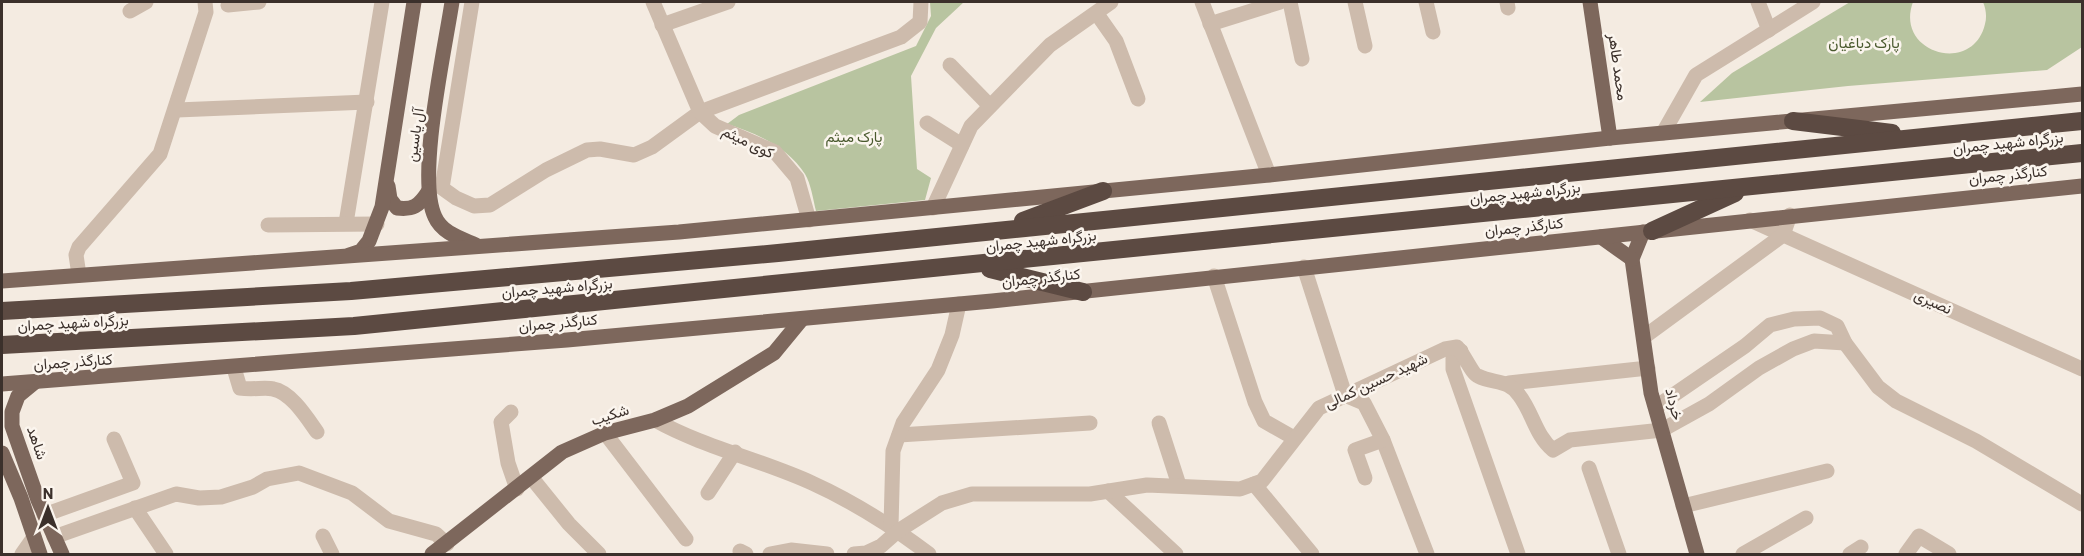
<svg xmlns="http://www.w3.org/2000/svg" width="2084" height="556" font-family="Barlow,Vazirmatn,sans-serif">
<style>
.green{fill:#b8c4a0}
.lines{fill:none;stroke-linecap:round;stroke-linejoin:round}
.minor{stroke:#cdbbac;stroke-width:15}
.major{stroke:#7d675c;stroke-width:15}
.highway{stroke:#5c4a42;stroke-width:18}
.labels{text-anchor:middle;stroke-width:5;stroke-linejoin:round;paint-order:stroke}
.park-label{font-size:15px;fill:#4a5a2e;stroke:#fbf5ee}
.street-label{font-size:15px;fill:#3b302b;stroke:#fbf5ee}
</style>
<rect width="100%" height="100%" fill="#f4ebe1"/>
<g class="green">
<path d="M930,2H964L936,28L911,76L917,169L931,178L925,200L816,211C813,199 811,184 805,174C788,147 756,133 727,124L739,115L916,46L931,16Z"/>
<path d="M1850,2H1913C1894,53 1973,76 1985,24C1987,17 1986,9 1983,2H2082V47L2047,70L1848,86L1700,102L1732,73Z"/>
</g>
<g class="lines">
<g class="minor">
<polyline points="472,2 442,188 456,198 474,206 490,205 546,170 587,150 600,149 634,155 652,147 700,112 901,37 920,22 921,2"/>
<polyline points="653,2 700,112 715,126 775,152 797,178 809,220"/>
<polyline points="1202,2 1269,175"/>
<polyline points="1290,2 1302,59"/>
<polyline points="1355,2 1365,46"/>
<polyline points="1426,2 1433,32"/>
<polyline points="1507,2 1508,8"/>
<polyline points="1758,2 1769,30"/>
<polyline points="228,5 259,2"/>
<polyline points="130,11 146,2"/>
<polyline points="1097,14 1116,41 1138,99"/>
<polyline points="1210,24 1280,2"/>
<polyline points="662,25 728,2"/>
<polyline points="950,65 990,106"/>
<polyline points="177,110 367,102"/>
<polyline points="927,123 962,145"/>
<polyline points="1663,133 1696,75 1813,2"/>
<polyline points="933,208 971,126 1050,45 1111,2"/>
<polyline points="1750,220 2082,369"/>
<polyline points="346,223 382,2"/>
<polyline points="268,225 377,224"/>
<polyline points="1304,267 1345,395 1364,403 1383,440 1427,554"/>
<polyline points="79,275 76,255 79,247 160,154 206,12 205,2"/>
<polyline points="1214,276 1255,402 1264,421 1294,438"/>
<polyline points="1644,337 1783,235 1790,215"/>
<polyline points="1461,351 1453,358 1453,369 1518,554"/>
<path d="M234,368L240,388C252,390 266,387 273,389C291,392 307,418 317,432"/>
<polyline points="1509,383 1648,368"/>
<polyline points="1656,407 1745,346 1770,325 1794,319 1820,318 1837,326 1845,343 1878,387 1896,401 1976,441 2082,504"/>
<polyline points="511,412 501,422 508,463 517,489"/>
<path d="M655,420C703,447 762,460 812,483C854,502 893,527 929,554"/>
<polyline points="1159,423 1179,485"/>
<polyline points="605,433 686,539"/>
<polyline points="899,435 1090,423"/>
<polyline points="1589,468 1619,554"/>
<polyline points="531,477 569,524 599,554"/>
<polyline points="1365,478 1355,450 1383,440"/>
<polyline points="1254,484 1312,554"/>
<polyline points="1108,491 1176,554"/>
<polyline points="708,493 735,452"/>
<polyline points="1683,506 1827,471"/>
<polyline points="135,508 166,554"/>
<polyline points="44,515 133,483 114,439"/>
<polyline points="891,526 893,451 903,423 938,370 952,335 959,304"/>
<polyline points="323,536 332,554"/>
<polyline points="54,537 176,494 199,498 221,497 253,487 267,479 299,473 352,493 389,521 436,534 447,544"/>
<polyline points="740,551 746,554"/>
<polyline points="22,554 34,537"/>
<polyline points="770,554 791,550 827,554"/>
<path d="M854,554L866,553L881,546L898,531L942,503L972,494H1090L1147,485L1240,489L1262,481L1319,408L1445,349L1457,347C1464,354 1472,374 1478,376C1494,384 1508,379 1519,395C1533,413 1535,435 1553,450L1570,440L1662,430L1709,404L1759,368L1793,349L1814,341L1845,343"/>
<polyline points="1743,554 1806,518"/>
<polyline points="1850,554 1861,547"/>
<polyline points="1906,554 1919,536 1949,554"/>
</g>
<g class="major">
<path d="M452,2C445,49 416,178 435,217C442,233 460,238 476,245"/>
<polyline points="1590,2 1610,138"/>
<path d="M388,186L390,199L397,208C413,210 419,206 428,192"/>
<polyline points="1643,232 1632,259 1651,393 1697,554"/>
<polyline points="1601,237 1632,259"/>
<polyline points="349,255 361,251 369,241 382,207 414,2"/>
<polyline points="2,281 679,232 1269,175 1610,138 2082,94"/>
<polyline points="35,382 18,396 12,412 12,426 38,500 62,554"/>
<polyline points="2,384 567,340 992,301 2082,186"/>
<polyline points="2,453 21,498 40,554"/>
<polyline points="432,554 562,452 605,433 655,420 688,406 774,353 802,319"/>
</g>
<g class="highway">
<polyline points="1793,121 1892,133"/>
<polyline points="1023,221 1103,191"/>
<polyline points="1652,231 1735,193"/>
<polyline points="990,269 1083,292"/>
<polyline points="2,311 351,291 778,253 2082,121"/>
<polyline points="2,345 354,326 2082,153"/>
</g>
</g>
<g class="labels">
<g class="park-label">
<text x="1864" y="48">پارک دباغیان</text>
<text x="854" y="142">پارک میثم</text>
</g>
<g class="street-label">
<text transform="translate(1618 67) rotate(82)" y="5">محمد طاهر</text>
<text transform="translate(415 135) rotate(-82)" y="5">آل یاسین</text>
<text transform="translate(748 142) rotate(26)" y="5">کوی میثم</text>
<text transform="translate(2008 143) rotate(-6)" y="5">بزرگراه شهید چمران</text>
<text transform="translate(2008 175) rotate(-6)" y="5">کنارگذر چمران</text>
<text transform="translate(1525 193) rotate(-6)" y="5">بزرگراه شهید چمران</text>
<text transform="translate(1524 227) rotate(-6)" y="5">کنارگذر چمران</text>
<text transform="translate(1041 241) rotate(-6)" y="5">بزرگراه شهید چمران</text>
<text transform="translate(1041 278) rotate(-6)" y="5">کنارگذر چمران</text>
<text transform="translate(557 288) rotate(-5)" y="5">بزرگراه شهید چمران</text>
<text transform="translate(1933 302) rotate(24)" y="5">نصیری</text>
<text transform="translate(73 323) rotate(-3)" y="5">بزرگراه شهید چمران</text>
<text transform="translate(558 323) rotate(-5)" y="5">کنارگذر چمران</text>
<text transform="translate(73 362) rotate(-4)" y="5">کنارگذر چمران</text>
<text transform="translate(1376 381) rotate(-25)" y="5">شهید حسین کمالی</text>
<text transform="translate(1674 404) rotate(76)" y="5">خرداد</text>
<text transform="translate(610 415) rotate(-18)" y="5">شکیب</text>
<text transform="translate(37 443) rotate(71)" y="5">شاهد</text>
</g>
</g>
<rect width="2084" height="556" fill="none" stroke="#3b302b" stroke-width="6"/>
<g transform="translate(48 508)" stroke="#fbf5ee" stroke-width="4.5" paint-order="stroke">
<path d="M0-4.5L10 22L0 15L-10 22Z" fill="#3b302b"/>
<text y="-9" font-size="16" font-weight="bold" text-anchor="middle" fill="#3b302b">N</text>
</g>
</svg>
